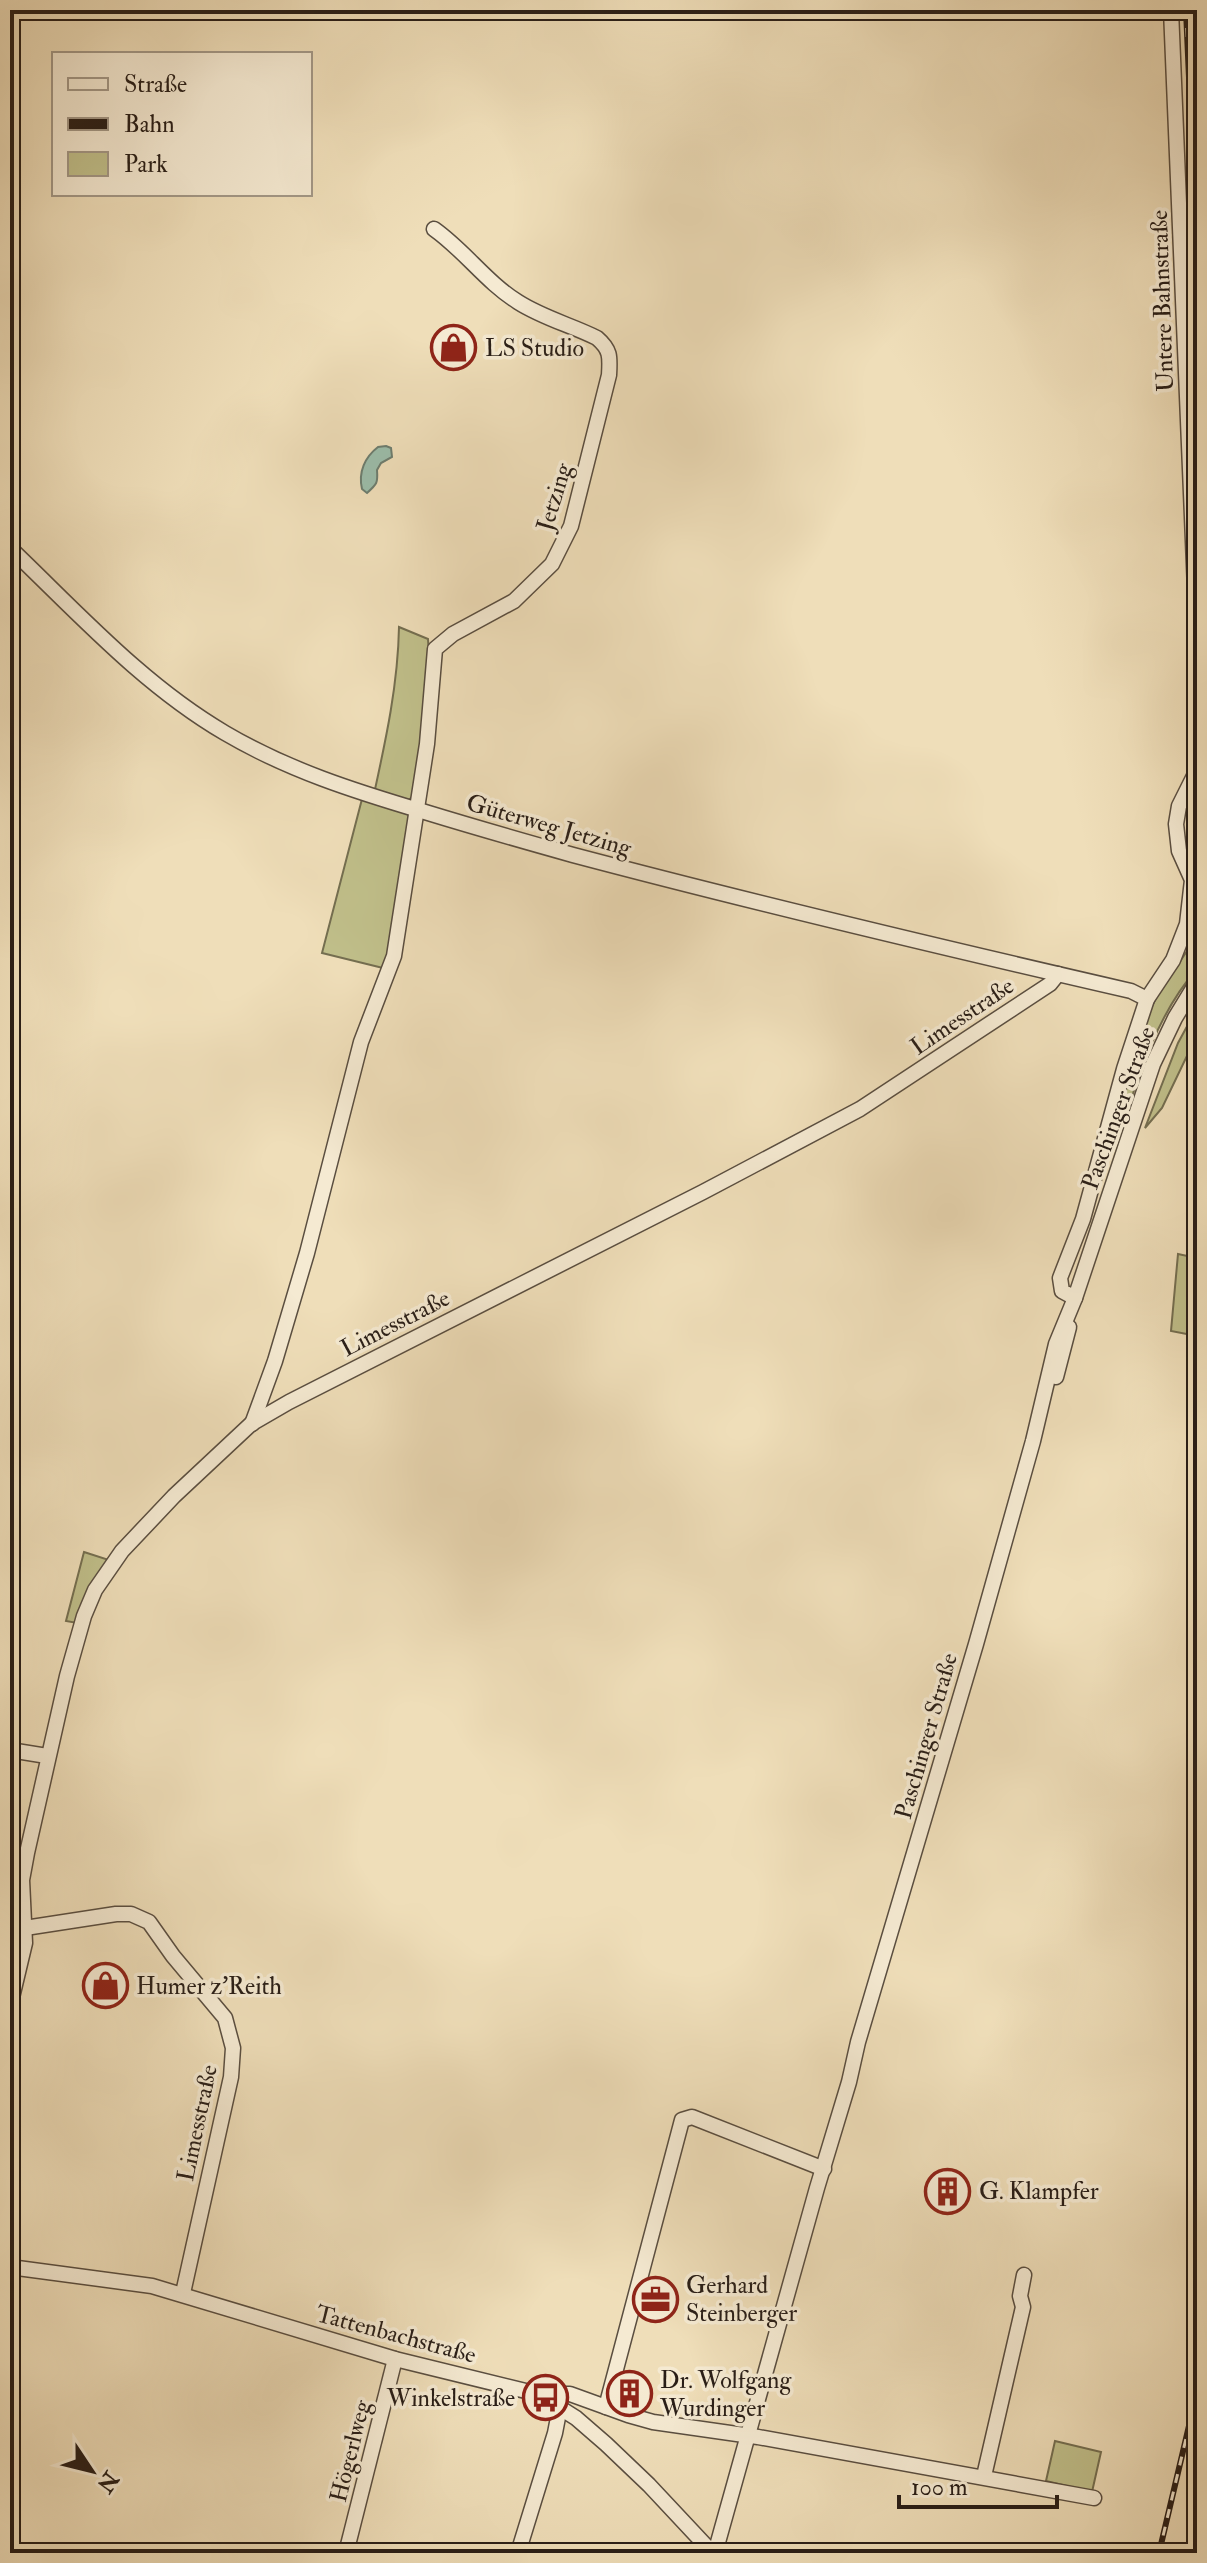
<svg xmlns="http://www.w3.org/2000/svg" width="1207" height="2563" font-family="'IM FELL Double Pica',serif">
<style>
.green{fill:#c0bf8a;stroke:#746e50;stroke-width:2}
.water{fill:#9bbdaa;stroke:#6d7d6f;stroke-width:2}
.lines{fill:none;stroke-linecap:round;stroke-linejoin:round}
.minor-casing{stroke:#5a4e40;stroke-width:17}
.minor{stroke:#f5ead2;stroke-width:14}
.rail-casing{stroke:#291e17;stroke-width:6}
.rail{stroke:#f5ead2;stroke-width:3;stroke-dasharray:9;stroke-linecap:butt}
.labels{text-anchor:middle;stroke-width:7;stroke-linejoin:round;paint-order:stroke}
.street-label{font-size:24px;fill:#291e17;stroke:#f5ead2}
.poi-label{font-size:24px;fill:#291e17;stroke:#f5ead2;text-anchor:start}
</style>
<rect width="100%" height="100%" fill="#efdeb9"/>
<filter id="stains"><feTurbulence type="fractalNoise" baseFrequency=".0025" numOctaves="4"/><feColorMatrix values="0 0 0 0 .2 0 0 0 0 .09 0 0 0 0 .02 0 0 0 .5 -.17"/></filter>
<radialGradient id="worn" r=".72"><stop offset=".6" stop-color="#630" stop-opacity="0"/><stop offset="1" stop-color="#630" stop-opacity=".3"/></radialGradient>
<g class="green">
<path d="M399,627L428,639C432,692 421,743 413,796L407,802L374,794C386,739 398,684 399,627Z"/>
<polygon points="362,799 410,814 387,969 322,953"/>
<path d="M1197,936V969C1156,1015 1137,1080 1119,1137L1111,1133L1142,1027L1157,996Z"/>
<polygon points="1197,1008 1197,1035 1162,1108 1145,1128 1178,1043"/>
<polygon points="1178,1254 1197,1258 1197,1336 1171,1331"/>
<polygon points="84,1552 109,1560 77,1623 66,1621"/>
<polygon points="1055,2441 1101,2452 1092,2492 1046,2481"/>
</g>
<path class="water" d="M386,446L391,448L392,457L381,463L377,470C378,483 377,484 367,493L362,489C358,472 365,457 378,447Z"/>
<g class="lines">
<defs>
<g id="minor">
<polyline points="1171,10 1197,638"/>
<path d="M10,548C78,613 143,685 225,733C288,770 354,791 425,812C474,827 523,841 573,855C758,904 944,948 1131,991L1147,999"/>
<polyline points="1075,1298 1062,1291 1060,1278 1083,1219 1124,1069 1147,999 1173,960 1187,924 1192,880 1179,851 1176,824 1179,806 1197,770"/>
<polyline points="1056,1377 1069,1327"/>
<path d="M252,1424L275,1361L307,1253L361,1042L394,956L427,744L435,649L453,634L514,601L552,564L571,526L609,375C610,357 611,350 597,338C571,325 543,318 518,302C486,282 465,251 434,229"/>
<polyline points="10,1750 47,1756"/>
<polyline points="25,1928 116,1914 131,1914 149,1922 173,1956 225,2018 233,2048 231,2077 183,2293"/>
<polyline points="10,2006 25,1943 22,1880 27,1853 67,1676 84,1616 95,1590 122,1551 174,1496 251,1424 289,1402 703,1192 860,1109 1050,984 1058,974"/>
<polyline points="10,2267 152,2286 395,2359 538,2394 576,2418 606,2444 649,2485 708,2548 716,2552"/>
<polyline points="538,2394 570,2394 628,2415 653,2422 758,2437 1094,2498"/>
<polyline points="606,2407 682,2120 692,2117 824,2169"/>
<polyline points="984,2476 1023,2307 1020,2296 1024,2275"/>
<polyline points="1196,2514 1197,2514"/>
<polyline points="346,2553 395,2359"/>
<polyline points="518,2553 555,2433 560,2407"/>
<polyline points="715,2553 817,2188 849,2082 858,2042 976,1644 1033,1441 1056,1344 1075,1298 1153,1064 1175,1018 1197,982"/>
</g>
</defs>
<use href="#minor" class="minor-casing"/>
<use href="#minor" class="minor"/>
<defs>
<g id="rail">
<polyline points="1186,10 1197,258"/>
<polyline points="1159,2553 1197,2392"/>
</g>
</defs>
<use href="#rail" class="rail-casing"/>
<use href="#rail" class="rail"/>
</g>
<defs>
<symbol id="shop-ring" viewBox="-11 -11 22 22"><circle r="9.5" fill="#f5ead2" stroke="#8f2418" stroke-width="1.5"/><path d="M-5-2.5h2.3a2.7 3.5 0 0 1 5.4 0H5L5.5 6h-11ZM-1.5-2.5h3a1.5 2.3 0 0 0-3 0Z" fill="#8f2418"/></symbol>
<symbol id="building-ring" viewBox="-11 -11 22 22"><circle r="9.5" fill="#f5ead2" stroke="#8f2418" stroke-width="1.5"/><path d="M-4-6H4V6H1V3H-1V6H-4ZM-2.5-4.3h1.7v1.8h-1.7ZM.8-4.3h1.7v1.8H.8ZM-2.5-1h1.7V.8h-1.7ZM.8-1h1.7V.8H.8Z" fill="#8f2418"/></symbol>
<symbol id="office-ring" viewBox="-11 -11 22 22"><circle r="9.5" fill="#f5ead2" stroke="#8f2418" stroke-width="1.5"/><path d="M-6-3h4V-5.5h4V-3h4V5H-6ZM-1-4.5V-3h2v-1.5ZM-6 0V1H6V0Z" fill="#8f2418"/></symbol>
<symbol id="bus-ring" viewBox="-11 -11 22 22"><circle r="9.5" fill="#f5ead2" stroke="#8f2418" stroke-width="1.5"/><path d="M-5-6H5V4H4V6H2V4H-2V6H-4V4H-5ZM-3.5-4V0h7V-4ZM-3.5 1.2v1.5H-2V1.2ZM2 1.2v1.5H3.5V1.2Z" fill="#8f2418"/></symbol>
</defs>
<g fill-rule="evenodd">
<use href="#shop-ring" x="428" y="322" width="51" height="51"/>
<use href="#shop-ring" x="80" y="1960" width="51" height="51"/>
<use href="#building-ring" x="922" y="2166" width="51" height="51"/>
<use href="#office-ring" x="630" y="2274" width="51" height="51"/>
<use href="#building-ring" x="604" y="2368" width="51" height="51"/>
<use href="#bus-ring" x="520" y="2372" width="51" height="51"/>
</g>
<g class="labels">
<g class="street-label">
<text transform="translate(1162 301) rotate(-92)" y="8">Untere Bahnstraße</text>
<text transform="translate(554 497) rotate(-73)" y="8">Jetzing</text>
<text transform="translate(549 825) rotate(16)" y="8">Güterweg Jetzing</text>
<text transform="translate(962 1016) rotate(-34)" y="8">Limesstraße</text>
<text transform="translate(1118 1108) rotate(-70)" y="8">Paschinger Straße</text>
<text transform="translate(395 1323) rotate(-27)" y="8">Limesstraße</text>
<text transform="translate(926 1736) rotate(-74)" y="8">Paschinger Straße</text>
<text transform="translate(197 2123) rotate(-78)" y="8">Limesstraße</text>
<text transform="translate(396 2334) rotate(15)" y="8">Tattenbachstraße</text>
<text transform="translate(350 2451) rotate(-76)" y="8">Högerlweg</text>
</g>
<g class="poi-label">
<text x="485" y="356">LS Studio</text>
<text x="136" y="1994">Humer z'Reith</text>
<text x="979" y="2199">G. Klampfer</text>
<text x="686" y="2293">Gerhard<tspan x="686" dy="28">Steinberger</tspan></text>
<text x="660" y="2388">Dr. Wolfgang<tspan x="660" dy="28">Wurdinger</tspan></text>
<text x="515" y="2406" text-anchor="end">Winkelstraße</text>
</g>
</g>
<rect width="1207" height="2563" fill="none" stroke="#efdeb9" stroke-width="40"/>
<rect x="12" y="12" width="1183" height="2539" fill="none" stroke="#291e17" stroke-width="4"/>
<rect x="20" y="20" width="1167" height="2523" fill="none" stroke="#291e17" stroke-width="2"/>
<rect x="52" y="52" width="260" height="144" fill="#f5ead2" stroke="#a39887" stroke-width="2"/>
<rect x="68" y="78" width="40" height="12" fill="#f5ead2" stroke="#a39887" stroke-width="2"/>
<text x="124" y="92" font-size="24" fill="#291e17">Straße</text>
<rect x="68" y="118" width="40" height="12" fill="#291e17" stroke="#a39887" stroke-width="2"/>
<text x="124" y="132" font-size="24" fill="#291e17">Bahn</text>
<rect x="68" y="152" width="40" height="24" fill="#c0bf8a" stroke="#a39887" stroke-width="2"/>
<text x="124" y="172" font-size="24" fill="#291e17">Park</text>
<g transform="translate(92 2471) rotate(125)" stroke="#f5ead2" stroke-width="6" paint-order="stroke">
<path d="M0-6L14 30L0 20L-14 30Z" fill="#291e17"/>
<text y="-12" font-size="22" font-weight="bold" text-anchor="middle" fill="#291e17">N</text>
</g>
<path d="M899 2495v12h158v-12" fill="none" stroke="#291e17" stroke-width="4"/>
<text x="911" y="2495" font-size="24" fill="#291e17" stroke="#f5ead2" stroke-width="6" paint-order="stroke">100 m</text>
<rect width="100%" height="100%" filter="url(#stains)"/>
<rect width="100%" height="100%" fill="url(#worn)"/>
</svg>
